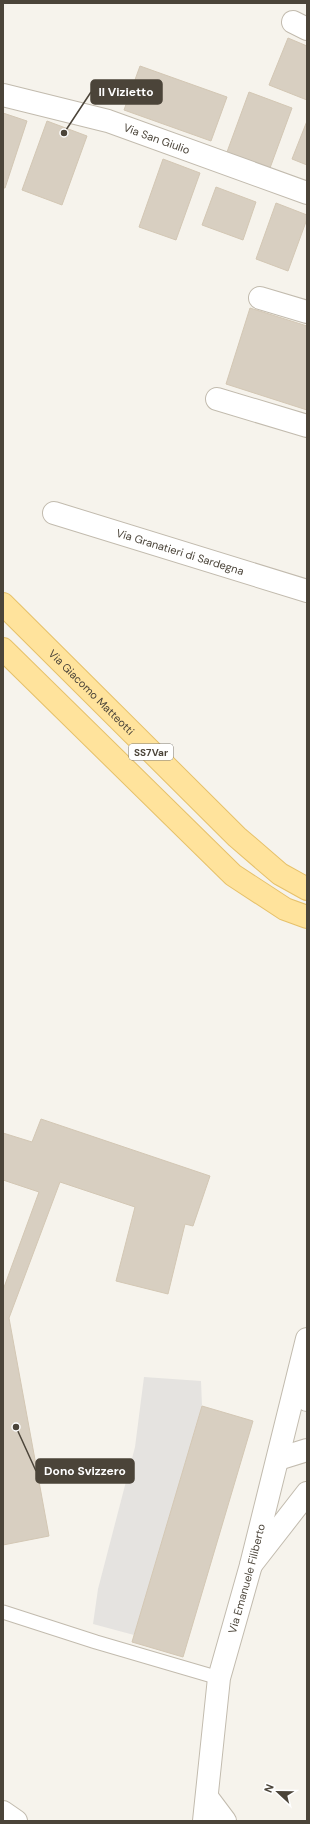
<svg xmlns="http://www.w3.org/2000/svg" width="310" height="1824" font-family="'DM Sans',sans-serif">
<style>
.parking{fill:#e5e3e0}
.building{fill:#d8cfc1;stroke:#d3c7b4}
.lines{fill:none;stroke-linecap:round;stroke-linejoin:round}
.service-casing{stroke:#c2bbae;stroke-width:15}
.minor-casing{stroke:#c2bbae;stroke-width:24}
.tertiary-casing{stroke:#c2bbae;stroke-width:24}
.primary-casing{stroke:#e6c16a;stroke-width:24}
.service{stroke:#fff;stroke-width:13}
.minor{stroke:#fff;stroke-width:22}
.tertiary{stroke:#fff;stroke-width:22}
.primary{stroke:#ffe39c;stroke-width:22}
.labels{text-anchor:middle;stroke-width:4;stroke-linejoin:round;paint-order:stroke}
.shield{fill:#fff;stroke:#817c74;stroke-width:1}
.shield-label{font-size:10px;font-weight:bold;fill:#4b4439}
.street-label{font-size:11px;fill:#4b4439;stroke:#fff}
.leader{fill:none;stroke:#4b4439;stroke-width:1.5}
.callout-dot{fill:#4b4439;stroke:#fff;stroke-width:1.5}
.callout{fill:#4b4439;stroke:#4b4439;stroke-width:1.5}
.callout-label{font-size:12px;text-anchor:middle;font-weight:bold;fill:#fff}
</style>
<rect width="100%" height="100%" fill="#f6f3ec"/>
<polygon class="parking" points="144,1377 201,1381 202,1406 134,1635 93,1624 98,1589 135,1447"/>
<g class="building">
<polygon points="288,38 307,46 307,100 269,85"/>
<polygon points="140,66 227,97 211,141 124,110"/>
<polygon points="249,92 292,108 270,168 227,152"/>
<polygon points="3,113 27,121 5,188 3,188"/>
<polygon points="47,121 87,136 62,205 22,190"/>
<polygon points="307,121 307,165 292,159"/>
<polygon points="163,159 200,173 176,240 139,227"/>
<polygon points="216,187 256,202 243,240 202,225"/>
<polygon points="276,203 307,215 307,219 288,271 256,259"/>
<polygon points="250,308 307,326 307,410 226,384"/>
<polygon points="41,1119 210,1176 193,1226 185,1224 168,1294 116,1281 135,1207 60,1182 9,1318 49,1536 3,1545 3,1288 3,1290 39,1192 3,1180 3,1133 32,1142"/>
<polygon points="202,1406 253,1421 183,1657 132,1642"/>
</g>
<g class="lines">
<defs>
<polyline id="service" points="3,1612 96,1642 219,1678"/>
<g id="minor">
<polyline points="293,22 307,29"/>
<path id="s1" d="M3,95L108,121L307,193"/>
<polyline points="260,298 307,312"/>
<polyline points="217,399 307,426"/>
<path id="s2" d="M54,513L307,591"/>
<polyline points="295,1390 307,1400"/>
<polyline points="278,1459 307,1450"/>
<polyline points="251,1565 307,1493"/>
<polyline points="207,1797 225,1821"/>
</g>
<g id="tertiary">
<polyline points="3,1812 16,1821"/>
<path id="s3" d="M204,1821L219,1678L251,1565L307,1339"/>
</g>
<g id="primary">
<path id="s4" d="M3,604L237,837L280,874L307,889"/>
<polyline points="3,649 233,875 285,909 307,917"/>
</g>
</defs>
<use href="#service" class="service-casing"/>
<use href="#minor" class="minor-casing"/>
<use href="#tertiary" class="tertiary-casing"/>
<use href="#primary" class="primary-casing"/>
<use href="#service" class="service"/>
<use href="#minor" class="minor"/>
<use href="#tertiary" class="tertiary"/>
<use href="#primary" class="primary"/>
</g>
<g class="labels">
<rect class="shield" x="129" y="744" width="44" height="16" rx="3"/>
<g class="shield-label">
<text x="151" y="756">SS7Var</text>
</g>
<g class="street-label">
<text dy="4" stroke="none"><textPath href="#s1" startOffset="160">Via San Giulio</textPath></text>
<text dy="4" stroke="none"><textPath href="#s2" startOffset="132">Via Granatieri di Sardegna</textPath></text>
<text dy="4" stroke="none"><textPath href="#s4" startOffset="125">Via Giacomo Matteotti</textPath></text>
<text dy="4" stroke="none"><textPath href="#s3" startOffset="247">Via Emanuele Filiberto</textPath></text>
</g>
</g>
<path class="leader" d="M64 133L91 92M16 1427L36 1471"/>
<g class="callout-dot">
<circle cx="64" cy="133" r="4"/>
<circle cx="16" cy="1427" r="4"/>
</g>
<g class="callout">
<rect x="91" y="80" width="71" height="24" rx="4"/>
<rect x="36" y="1459" width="98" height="24" rx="4"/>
</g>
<g class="callout-label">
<text x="126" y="96">Il Vizietto</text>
<text x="85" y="1475">Dono Svizzero</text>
</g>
<rect width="310" height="1824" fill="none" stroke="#4b4439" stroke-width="8"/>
<g transform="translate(278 1792) rotate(292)" stroke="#ffffff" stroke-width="3" paint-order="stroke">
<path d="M0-3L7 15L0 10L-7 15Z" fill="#4b4439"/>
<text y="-6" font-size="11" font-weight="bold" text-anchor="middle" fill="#4b4439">N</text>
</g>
</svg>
